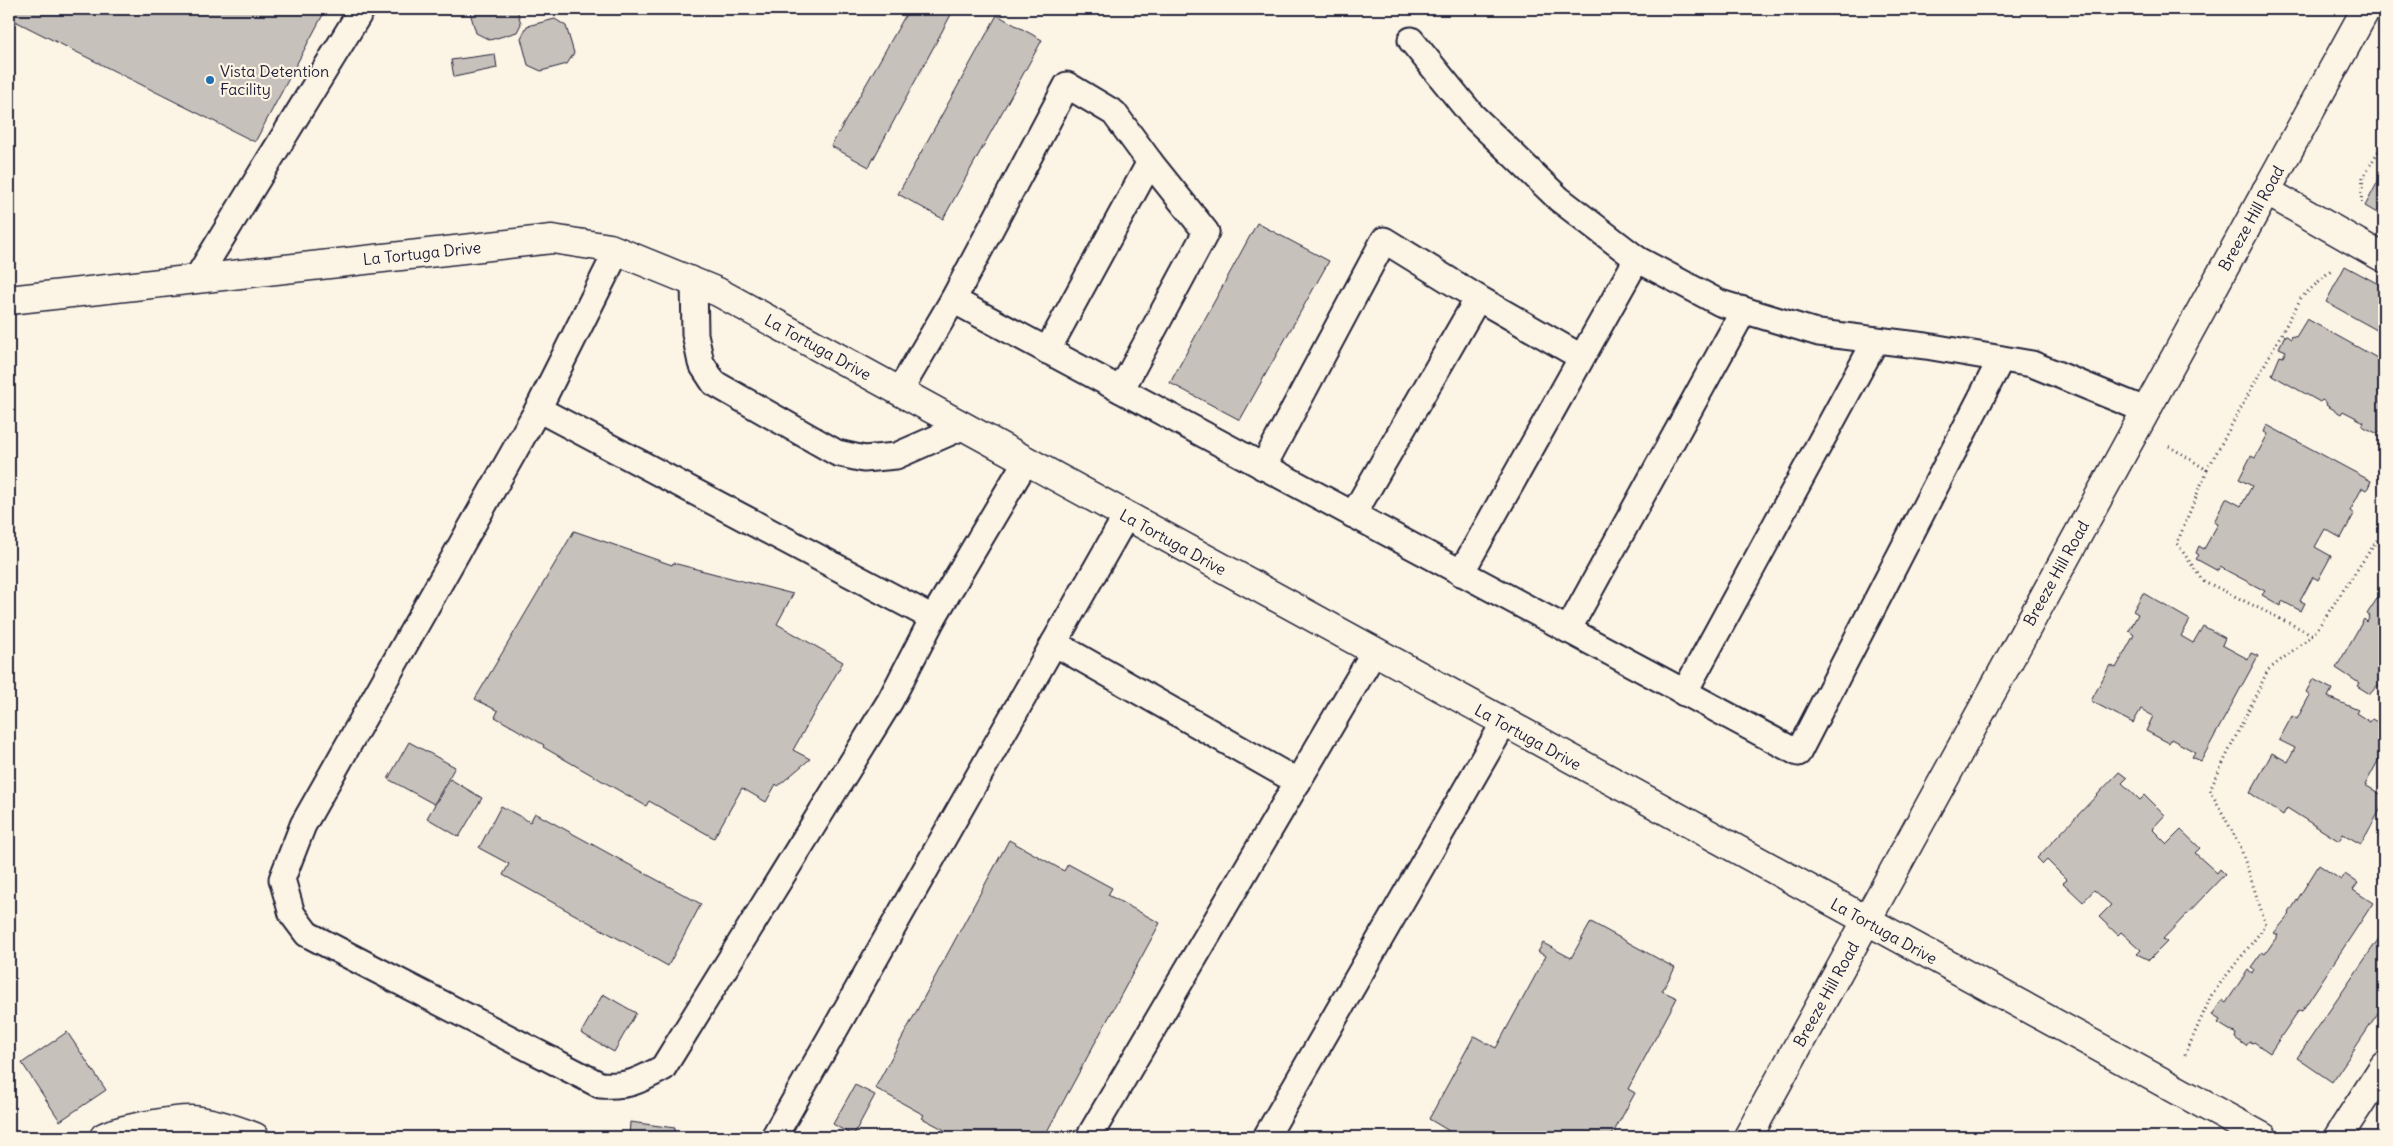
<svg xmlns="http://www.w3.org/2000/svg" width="2393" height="1146" font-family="Delius,sans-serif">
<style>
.building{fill:#c6c1bb;stroke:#22223b}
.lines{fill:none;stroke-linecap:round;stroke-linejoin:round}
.service-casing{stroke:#22223b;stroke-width:29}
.minor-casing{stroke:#22223b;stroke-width:31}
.tertiary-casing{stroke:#22223b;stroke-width:31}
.path{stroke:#22223b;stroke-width:3;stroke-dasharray:1 4;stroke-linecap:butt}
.service{stroke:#fcf5e5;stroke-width:25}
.minor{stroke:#fcf5e5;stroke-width:28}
.tertiary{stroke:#fcf5e5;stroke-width:28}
.poi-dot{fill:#1f6fb2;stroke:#fcf5e5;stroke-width:2}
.labels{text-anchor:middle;stroke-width:4.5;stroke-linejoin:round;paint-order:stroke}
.poi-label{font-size:16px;fill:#22223b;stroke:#fcf5e5;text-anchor:start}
.street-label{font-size:16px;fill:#22223b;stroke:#fcf5e5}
</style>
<rect width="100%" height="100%" fill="#fcf5e5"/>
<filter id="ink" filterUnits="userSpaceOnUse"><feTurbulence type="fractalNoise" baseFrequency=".02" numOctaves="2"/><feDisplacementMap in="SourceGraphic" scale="10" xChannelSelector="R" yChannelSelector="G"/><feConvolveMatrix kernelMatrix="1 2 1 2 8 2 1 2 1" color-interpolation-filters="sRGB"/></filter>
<g filter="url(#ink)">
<g class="building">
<polygon points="9,9 326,9 255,142 9,18"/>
<polygon points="469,9 517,9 521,24 517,32 490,40 476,33"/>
<polygon points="909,9 954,9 869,167 831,146"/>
<polygon points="997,15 1042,40 943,219 898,194"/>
<polygon points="555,19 566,26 574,53 567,64 541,71 528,65 521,38 527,26"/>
<polygon points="495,54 497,68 454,77 451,60"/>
<polygon points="2384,170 2384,217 2365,206"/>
<polygon points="1257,223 1329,261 1240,420 1170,383"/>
<polygon points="2345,266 2384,287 2384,334 2326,302"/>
<polygon points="2307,319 2379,359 2380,355 2384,357 2384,434 2380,431 2378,434 2362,426 2364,422 2343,411 2341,414 2326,405 2327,403 2322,400 2320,402 2272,375 2280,356 2283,357 2286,351 2279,348 2285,335 2291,339 2292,336 2296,337"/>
<polygon points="2267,425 2371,481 2367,490 2362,488 2350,511 2354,514 2341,538 2325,529 2315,547 2331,556 2318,580 2313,577 2300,601 2305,603 2301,611 2282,601 2281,606 2262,595 2265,591 2220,567 2218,571 2196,559 2199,555 2196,553 2199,546 2204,549 2218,524 2214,522 2226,498 2241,506 2252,486 2239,479 2251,456 2255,458 2268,434 2264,432"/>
<polygon points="574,531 672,565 673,563 793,594 777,624 843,662 793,750 810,759 778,786 776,784 766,802 742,788 714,838 649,801 646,806 543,747 544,745 495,717 498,711 475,699"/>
<polygon points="2384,588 2384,689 2378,685 2370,694 2357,686 2359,683 2336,668 2364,619 2367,622 2370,616 2367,614"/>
<polygon points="2143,593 2190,620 2181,636 2193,643 2203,626 2225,638 2222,645 2248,659 2251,653 2258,656 2201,761 2192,757 2195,752 2171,739 2169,743 2146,731 2153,716 2141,709 2133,723 2091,701 2110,665 2116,668 2134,635 2129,631 2138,614 2133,611"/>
<polygon points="2313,679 2332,689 2328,697 2358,710 2356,713 2370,722 2372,719 2384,726 2384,750 2365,785 2384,796 2384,803 2361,844 2343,834 2339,841 2287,808 2283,815 2250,793 2272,753 2288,762 2295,748 2279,740 2292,716 2297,719 2310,695 2306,692"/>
<polygon points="409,742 455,767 434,804 388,779"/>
<polygon points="2119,772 2127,778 2122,783 2140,800 2145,795 2165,815 2152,829 2167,844 2181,830 2200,848 2195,853 2217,873 2220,869 2225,874 2163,939 2167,942 2149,960 2137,954 2141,950 2121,932 2118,935 2099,917 2111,905 2094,890 2083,902 2063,883 2067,880 2047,860 2043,864 2037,858"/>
<polygon points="450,779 482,798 459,837 427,818"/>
<polygon points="501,806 530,822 535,813 701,904 668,966 503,875 509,864 479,848"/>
<polygon points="1009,840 1064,871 1068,864 1112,888 1108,895 1160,923 1044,1137 958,1137 922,1118 924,1115 875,1088"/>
<polygon points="2319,865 2341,880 2345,874 2358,883 2353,890 2373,903 2302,1011 2299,1010 2270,1053 2254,1042 2253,1043 2249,1042 2246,1046 2235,1038 2236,1034 2218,1023 2220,1020 2212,1015 2222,1000 2226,1003 2248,970 2252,973 2254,969 2251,967 2262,952 2265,954 2278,935 2274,933 2290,914 2289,913"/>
<polygon points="1591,922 1675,968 1662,991 1677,998 1628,1089 1635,1093 1611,1137 1446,1137 1449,1131 1429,1119 1474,1036 1496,1048 1546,956 1538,952 1543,943 1571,958"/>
<polygon points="2384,931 2384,1005 2332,1082 2297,1058"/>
<polygon points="603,994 636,1013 614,1052 581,1033"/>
<polygon points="67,1032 106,1090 60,1121 22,1063"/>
<polygon points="855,1085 875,1095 853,1136 833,1124"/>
<polygon points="630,1122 675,1128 674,1137 629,1137"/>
</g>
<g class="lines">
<defs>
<g id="service">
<polyline points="1411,40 1472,115 1559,199 1637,259 1720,303 1819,333 1926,346 2032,364 2145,410"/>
<path d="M617,251L538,409L303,825L282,879L292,914L307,934L600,1085C628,1087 639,1081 663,1068L890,701L933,618L1026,461"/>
<polyline points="197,278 362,9"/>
<polyline points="694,282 695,334 701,363 714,383 837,453 864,459 896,456 962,427"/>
<polyline points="953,300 1067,85 1114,113 1150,162 1206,232 1121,390"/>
<polyline points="1047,351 1150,162"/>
<polyline points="899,392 953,300 1798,753 2001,359"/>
<polyline points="538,409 933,618"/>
<polyline points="1263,467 1384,240 1478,298 1581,357"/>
<polyline points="1353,515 1478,298"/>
<polyline points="1461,573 1637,259"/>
<polyline points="1568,630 1744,310"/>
<polyline points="1054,643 1298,782"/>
<polyline points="1684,693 1876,340"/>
<polyline points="774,1137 1126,516"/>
<polyline points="1089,1137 1374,652"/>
<polyline points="1266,1137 1504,723"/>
</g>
<g id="minor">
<polyline points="2266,191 2384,258"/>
<path d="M104,1137C118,1129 173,1120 191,1120C210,1121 237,1130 255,1137"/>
<polyline points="2338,1137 2384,1066"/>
</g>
<g id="tertiary">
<polyline points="9,300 552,239 610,248 718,292 2263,1137"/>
<polyline points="1748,1137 2366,9"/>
</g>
</defs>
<use href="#service" class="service-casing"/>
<use href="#minor" class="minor-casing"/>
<use href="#tertiary" class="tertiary-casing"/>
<g class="path">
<polyline points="2361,203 2363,177 2384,142"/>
<polyline points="2169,446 2207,470 2177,543 2202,580 2313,635"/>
<polyline points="2207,470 2301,298 2331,270"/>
<polyline points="2185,1055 2212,994 2266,925 2240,846 2210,790 2268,670 2313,635 2384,530"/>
</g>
<use href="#service" class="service"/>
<use href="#minor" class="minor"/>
<use href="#tertiary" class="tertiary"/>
</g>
</g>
<circle class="poi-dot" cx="210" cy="80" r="5"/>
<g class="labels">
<g class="poi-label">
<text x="220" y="77">Vista Detention<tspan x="220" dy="18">Facility</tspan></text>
</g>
<g class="street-label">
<text transform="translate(2251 218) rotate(-61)" y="6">Breeze Hill Road</text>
<text transform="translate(422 253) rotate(-6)" y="6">La Tortuga Drive</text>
<text transform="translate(818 347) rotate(29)" y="6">La Tortuga Drive</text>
<text transform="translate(1173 542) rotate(29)" y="6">La Tortuga Drive</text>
<text transform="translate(2056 573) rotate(-61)" y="6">Breeze Hill Road</text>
<text transform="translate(1528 737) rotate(29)" y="6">La Tortuga Drive</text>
<text transform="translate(1884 931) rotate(29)" y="6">La Tortuga Drive</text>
<text transform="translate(1826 994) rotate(-61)" y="6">Breeze Hill Road</text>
</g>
</g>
<rect width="2393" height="1146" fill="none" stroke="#fcf5e5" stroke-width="30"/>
<rect x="15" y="15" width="2363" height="1116" fill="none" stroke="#22223b" stroke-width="2" filter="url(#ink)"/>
</svg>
